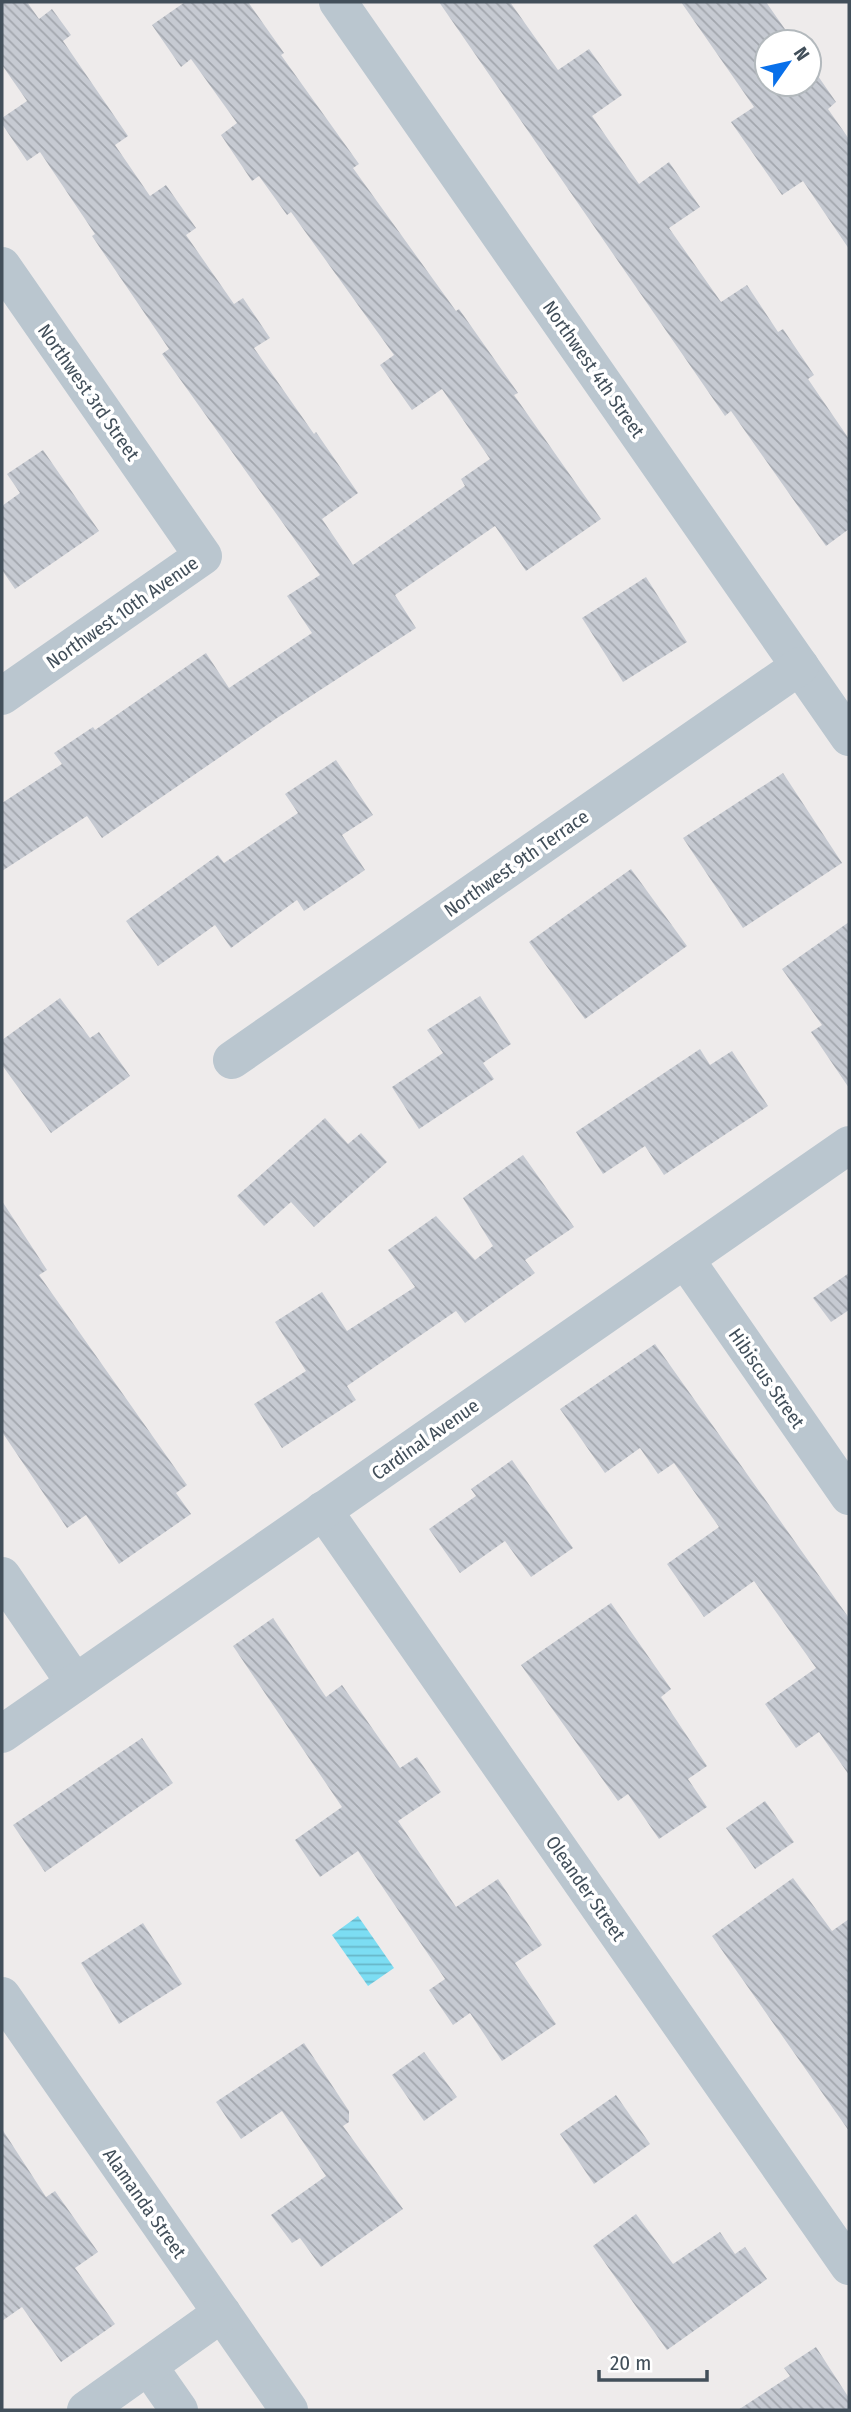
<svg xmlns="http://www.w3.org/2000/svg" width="851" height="2412" font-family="'Fira Sans Condensed',sans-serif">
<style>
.water{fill:url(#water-rules)}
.building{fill:url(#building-back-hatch)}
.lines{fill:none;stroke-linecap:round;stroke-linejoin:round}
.minor{stroke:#bac6cf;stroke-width:38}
.labels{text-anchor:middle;stroke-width:7;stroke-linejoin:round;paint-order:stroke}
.street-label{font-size:19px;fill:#424f5a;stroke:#fff}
</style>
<defs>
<pattern id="water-rules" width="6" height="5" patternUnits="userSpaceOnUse" patternTransform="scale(1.75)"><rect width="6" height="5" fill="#7cddf3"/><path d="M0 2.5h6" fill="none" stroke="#67b6c8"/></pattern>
<pattern id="building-back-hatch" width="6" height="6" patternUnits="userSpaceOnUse" patternTransform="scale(1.75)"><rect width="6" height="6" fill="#c6cad2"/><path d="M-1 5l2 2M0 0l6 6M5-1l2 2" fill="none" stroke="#a2a6ad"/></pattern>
</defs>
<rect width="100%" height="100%" fill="#eeebeb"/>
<polygon class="water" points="358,1916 394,1968 368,1986 332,1935"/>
<g class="building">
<polygon points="2,2 27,2 39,19 52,9 71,35 63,41 128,136 115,145 150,196 166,185 196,228 186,235 234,304 243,298 270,338 254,348 314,434 316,432 358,493 322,519 353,565 465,486 461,479 490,459 442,389 412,410 380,365 394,355 291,212 287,215 259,176 252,181 221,135 237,123 191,59 181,67 152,25 185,2 248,2 284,53 281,55 359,164 353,168 456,311 459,309 518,393 514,395 601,519 526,571 495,526 395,595 416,628 277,718 102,838 87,816 2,871 2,803 62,764 54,753 93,727 95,730 206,653 229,688 312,633 287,596 320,575 162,354 169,349 92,236 95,234 40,152 27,161 2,124 2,118 27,101 2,65"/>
<polygon points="439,2 510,2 558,70 589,49 622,95 592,116 639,184 669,162 700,207 669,228 721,302 747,285 778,332 783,329 814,375 808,379 849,439 849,529 826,546 731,411 725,416"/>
<polygon points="681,2 766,2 794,42 767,42 767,84 809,84 809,63 836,102 828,109 849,139 849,249 803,181 782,195 731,122 754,107"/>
<polygon points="43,450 99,531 15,589 2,570 2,506 20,493 7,474"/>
<polygon points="646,577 687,642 623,682 582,618"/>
<polygon points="336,760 373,815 342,835 365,870 304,911 297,900 231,948 215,925 158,966 126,921 218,855 224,863 298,813 285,794"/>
<polygon points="783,773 842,863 743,928 683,838"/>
<polygon points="631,869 687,946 585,1019 529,942"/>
<polygon points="849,922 849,1088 811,1032 822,1025 782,969"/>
<polygon points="480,996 511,1044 483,1063 494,1079 419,1129 392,1087 443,1053 427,1030"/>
<polygon points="60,998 90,1038 99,1032 130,1076 51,1133 2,1065 2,1040"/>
<polygon points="700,1049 710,1065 732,1051 768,1106 664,1175 645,1146 603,1174 576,1132"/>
<polygon points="325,1118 348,1144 361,1133 387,1162 314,1227 291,1202 264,1226 237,1196"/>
<polygon points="523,1155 574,1227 525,1260 535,1273 465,1323 456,1311 347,1386 356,1400 282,1448 254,1404 306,1371 275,1322 322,1292 347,1331 415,1287 388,1250 436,1216 475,1260 493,1246 463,1198"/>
<polygon points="2,1201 47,1270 39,1275 187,1485 176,1493 191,1514 119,1564 86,1515 67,1528 2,1432"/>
<polygon points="849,1273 849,1310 831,1322 813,1298"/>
<polygon points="655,1344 849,1618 849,1775 819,1732 796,1748 765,1704 816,1668 754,1581 704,1617 667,1564 719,1527 674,1463 658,1474 640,1448 605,1473 560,1409"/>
<polygon points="512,1460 573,1548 531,1577 505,1541 460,1573 429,1529 476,1496 471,1489"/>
<polygon points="611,1603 671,1689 661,1697 707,1766 688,1779 707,1807 659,1839 628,1794 618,1801 521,1665"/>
<polygon points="273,1618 326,1697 342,1685 400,1768 417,1757 441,1792 398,1821 456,1907 498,1879 542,1945 515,1963 556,2024 502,2061 470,2013 453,2025 429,1990 445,1979 358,1851 320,1877 295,1840 342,1807 233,1646"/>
<polygon points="142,1738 173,1783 45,1872 13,1825"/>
<polygon points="765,1801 794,1842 755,1869 726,1828"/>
<polygon points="793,1878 832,1931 849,1919 849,2131 712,1936"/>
<polygon points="143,1923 182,1984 119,2024 81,1963"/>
<polygon points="304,2043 349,2111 349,2122 343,2126 403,2209 321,2267 300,2238 292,2243 271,2215 326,2176 282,2111 241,2139 216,2102"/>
<polygon points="424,2052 457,2097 424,2121 392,2075"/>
<polygon points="616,2095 650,2144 594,2184 560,2134"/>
<polygon points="2,2129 46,2197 55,2191 98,2252 75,2268 115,2324 61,2362 22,2307 2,2321"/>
<polygon points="636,2214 673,2264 720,2232 735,2254 745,2247 767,2279 667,2350 593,2246"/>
<polygon points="816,2347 849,2398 849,2410 738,2410 790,2376 784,2368"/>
</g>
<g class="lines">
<g class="minor">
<polyline points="338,2 849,737"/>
<polyline points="2,266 203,556 2,696"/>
<polyline points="232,1060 800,666"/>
<polyline points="685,1259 849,1496"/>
<polyline points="323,1510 849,2266"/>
<polyline points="2,1576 75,1683"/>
<polyline points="2,1734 849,1145"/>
<polyline points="2,1996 289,2410"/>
<polyline points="149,2367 179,2410"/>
<polyline points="86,2410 222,2313"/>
</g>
</g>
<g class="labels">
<g class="street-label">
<text transform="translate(594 369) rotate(55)" y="7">Northwest 4th Street</text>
<text transform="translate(89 392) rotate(55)" y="7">Northwest 3rd Street</text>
<text transform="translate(122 612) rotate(-35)" y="7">Northwest 10th Avenue</text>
<text transform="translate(516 863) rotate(-35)" y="7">Northwest 9th Terrace</text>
<text transform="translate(767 1378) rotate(55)" y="7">Hibiscus Street</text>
<text transform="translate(425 1439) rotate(-35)" y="7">Cardinal Avenue</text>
<text transform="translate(586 1888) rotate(55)" y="7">Oleander Street</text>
<text transform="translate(145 2203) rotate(55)" y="7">Alamanda Street</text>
</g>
</g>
<rect width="851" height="2412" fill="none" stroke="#424f5a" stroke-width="7"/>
<g transform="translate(788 63) rotate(56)"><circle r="33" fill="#ffffff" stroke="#b3b9bd" stroke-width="2"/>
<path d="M0-5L12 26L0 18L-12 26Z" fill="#0970ea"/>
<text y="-10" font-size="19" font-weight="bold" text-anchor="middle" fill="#424f5a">N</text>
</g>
<path d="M599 2370v10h108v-10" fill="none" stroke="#424f5a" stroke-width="3.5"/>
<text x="610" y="2370" font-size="21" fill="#424f5a" stroke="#ffffff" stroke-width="5" paint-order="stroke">20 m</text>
</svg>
